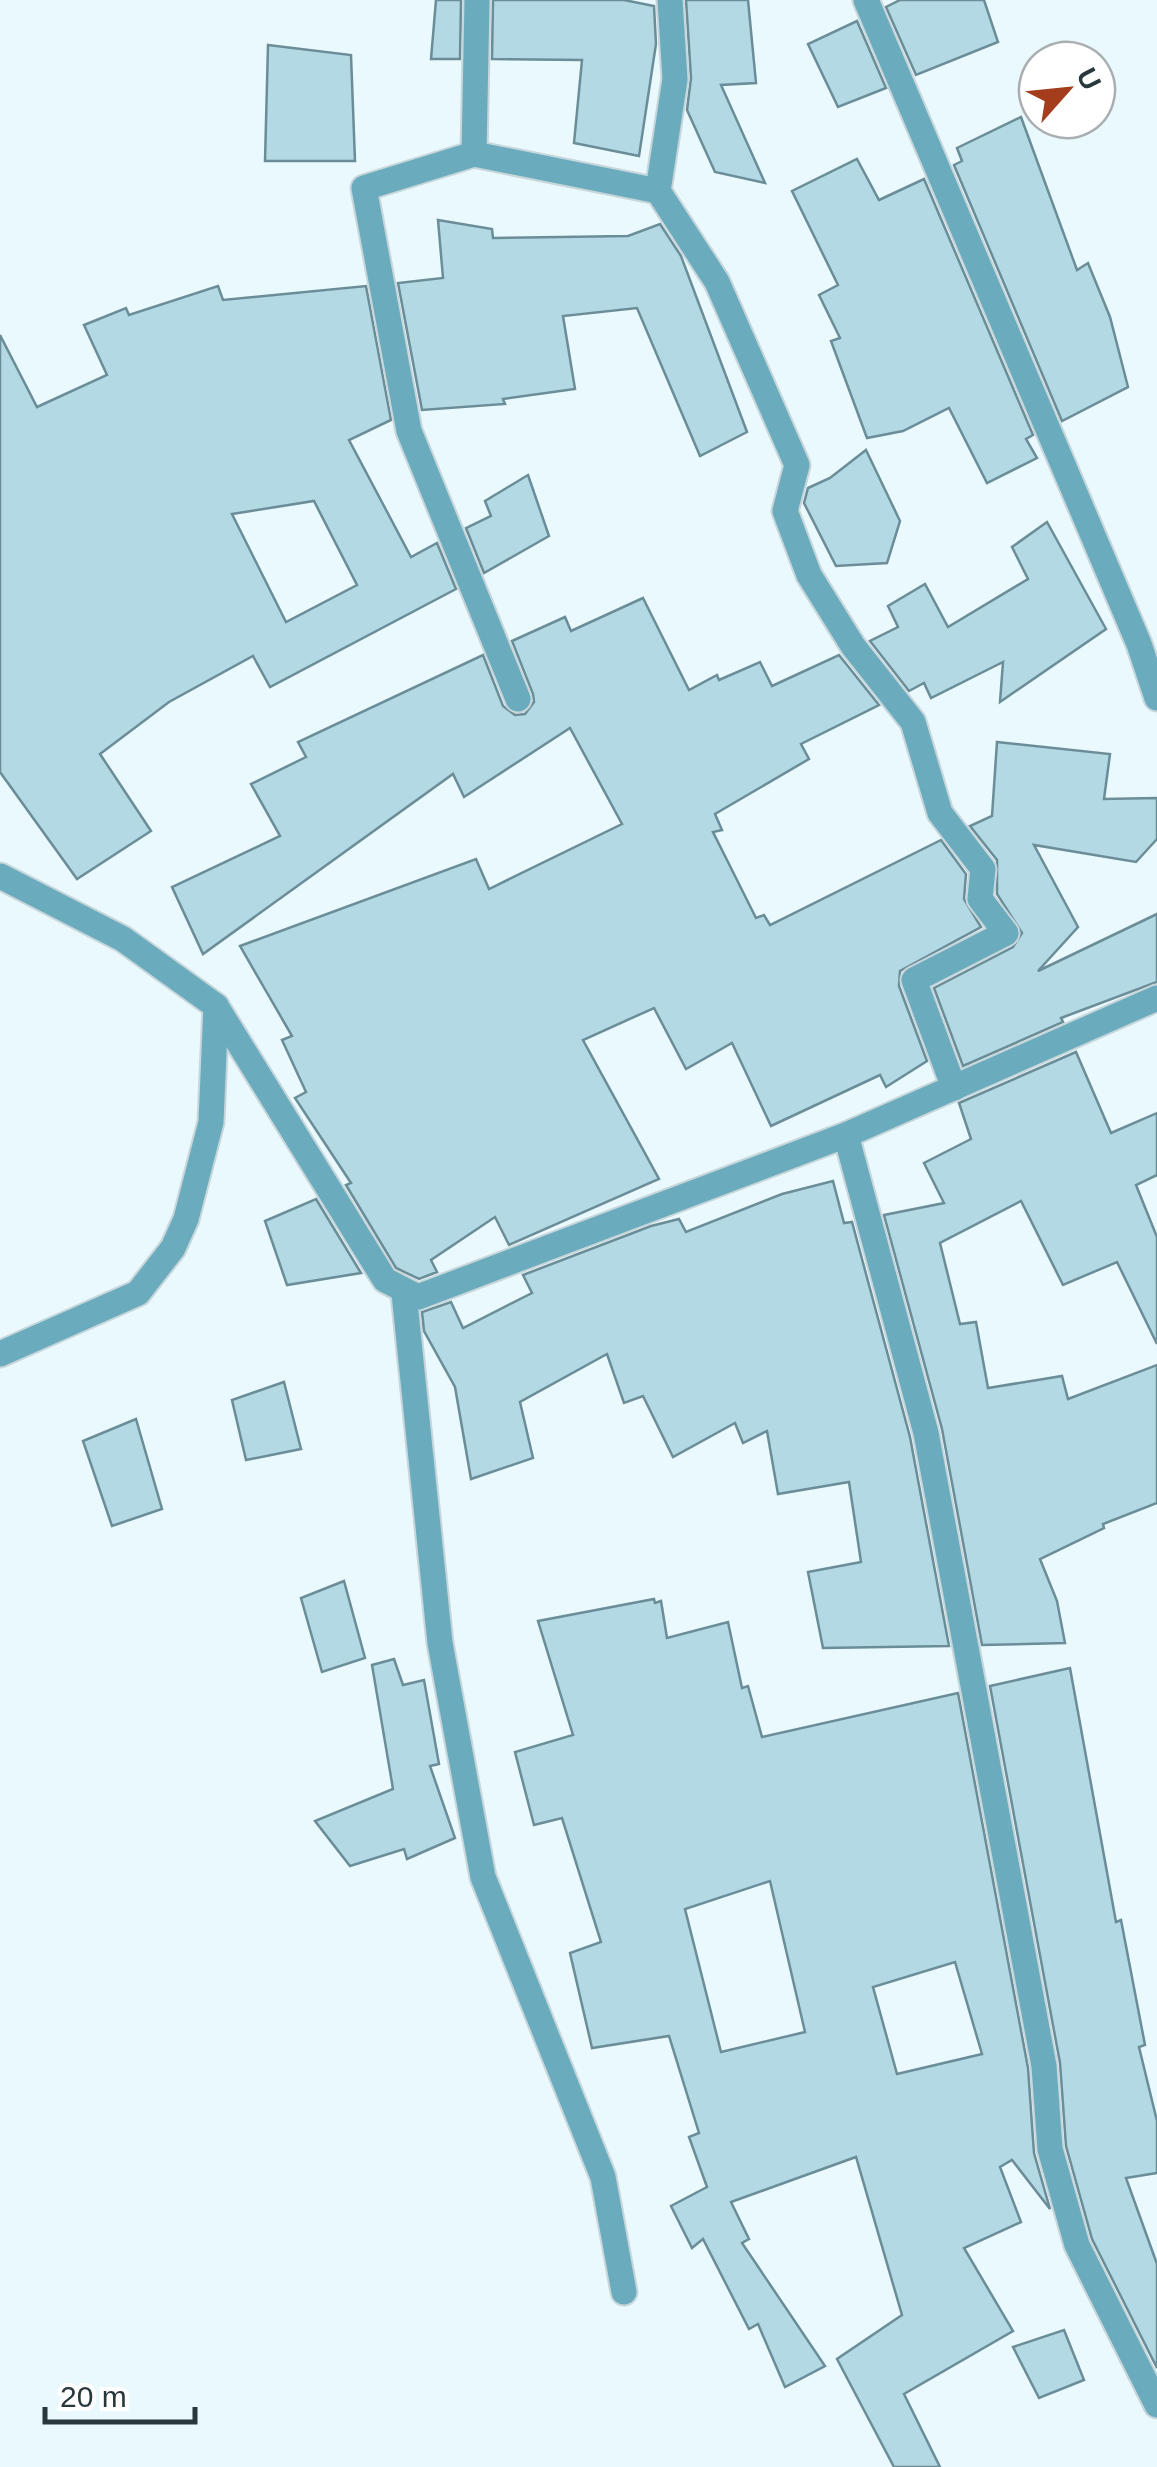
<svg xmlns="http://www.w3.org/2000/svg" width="1157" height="2467" font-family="Helvetica,sans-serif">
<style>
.building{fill:#b3d9e4;stroke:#6a8d98;stroke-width:2.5;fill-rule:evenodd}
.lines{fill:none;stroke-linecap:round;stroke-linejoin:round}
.minor-casing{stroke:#c7d6da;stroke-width:29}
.minor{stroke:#6aacbe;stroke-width:25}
</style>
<rect width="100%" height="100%" fill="#eaf9fd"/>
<g class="building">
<polygon points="436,0 461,0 460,59 431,59"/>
<polygon points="493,0 624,0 654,6 656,44 639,156 574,143 582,60 492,59"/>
<polygon points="686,0 748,0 756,83 721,85 765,183 715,172 687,110 691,78"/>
<polygon points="900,0 984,0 998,42 916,75 886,7"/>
<polygon points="857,21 886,88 838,107 808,44"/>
<polygon points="268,45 351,55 355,161 265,161"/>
<polygon points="1021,117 1077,270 1088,263 1110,317 1128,387 1062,421 954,165 962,161 957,148"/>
<polygon points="857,159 879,200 924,179 1033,435 1026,439 1037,458 987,483 949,408 903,431 867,438 831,341 840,338 819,295 838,285 792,191"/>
<polygon points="438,220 492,229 493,238 628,236 660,224 681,256 747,432 700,456 637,308 563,316 575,389 503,399 505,404 422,410 398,283 443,278"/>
<path d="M218,286L223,300L366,286L391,420L349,440L411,557L437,543L456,589L270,687L253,656L169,702L100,754L151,831L77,879L0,772V335L37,407L107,375L84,325L126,308L129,315ZM314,501L357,585L286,622L232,514Z"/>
<polygon points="866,450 900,521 887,563 836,566 804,503 808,488 830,478"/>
<polygon points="528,475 549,536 484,573 466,528 491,516 485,501"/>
<polygon points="1047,522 1106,629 1000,702 1003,662 931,698 924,683 909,691 870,641 898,627 888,606 925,584 948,627 1028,579 1012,547"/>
<polygon points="643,598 689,690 717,675 719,680 760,662 772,686 839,655 879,705 801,744 809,759 715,814 722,830 713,832 756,918 764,915 770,925 941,840 966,874 964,899 981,927 900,971 899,986 927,1061 886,1087 880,1075 771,1126 732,1043 686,1069 654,1008 583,1040 659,1179 509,1245 495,1217 431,1260 437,1272 419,1279 396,1268 346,1185 351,1183 295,1098 306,1092 282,1040 292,1036 240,946 476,859 489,889 622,824 570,728 464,797 453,774 203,954 172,887 280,836 251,784 306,757 298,742 483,655 503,706 515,715 525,714 534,702 533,694 512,641 565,617 571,631"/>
<polygon points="997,742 1110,754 1104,799 1157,798 1157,839 1136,862 1034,845 1078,927 1038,971 1157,914 1157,982 1061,1018 1063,1022 963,1066 934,988 1013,947 1022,933 997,894 997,860 970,826 992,816"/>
<polygon points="1076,1052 1111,1133 1157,1113 1157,1175 1136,1185 1157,1237 1157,1344 1117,1262 1063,1285 1021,1201 940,1243 960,1324 976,1322 988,1388 1062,1376 1068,1399 1157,1365 1157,1503 1103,1524 1104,1528 1040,1559 1057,1601 1065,1643 982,1645 942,1429 884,1215 944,1203 924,1163 971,1139 959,1103"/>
<polygon points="833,1181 844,1223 852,1222 910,1437 949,1646 823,1648 808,1572 861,1562 849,1482 778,1494 767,1431 743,1443 735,1423 673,1457 643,1396 624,1403 607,1354 520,1402 533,1458 471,1479 455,1387 424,1331 422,1312 451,1302 463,1328 532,1293 523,1275 651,1226 679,1219 686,1232 782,1194"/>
<polygon points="316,1199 361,1273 287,1285 265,1221"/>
<polygon points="284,1382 301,1449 246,1460 232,1400"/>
<polygon points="136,1419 162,1509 112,1526 83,1441"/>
<polygon points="344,1581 365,1658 322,1672 301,1598"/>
<path d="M654,1599L655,1603L661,1601L667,1638L728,1622L742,1688L748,1686L762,1737L958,1693L1028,2068L1034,2153L1050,2209L1012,2160L1000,2167L1021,2222L964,2248L1013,2331L904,2394L940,2467H894L837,2359L902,2315L856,2157L731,2202L749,2239L742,2243L825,2366L785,2387L758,2324L749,2329L703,2239L692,2248L671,2206L707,2187L689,2137L699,2133L669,2036L592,2048L570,1953L601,1942L562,1818L534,1825L515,1752L573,1735L538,1621ZM770,1881L805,2032L721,2052L685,1909ZM955,1962L982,2054L897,2074L873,1987Z"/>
<polygon points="394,1659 403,1685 424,1680 439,1764 430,1766 455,1838 407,1859 404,1849 350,1866 315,1821 393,1789 372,1665"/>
<polygon points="1070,1668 1116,1922 1121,1920 1145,2045 1139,2047 1157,2121 1157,2173 1126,2178 1157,2264 1157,2368 1092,2239 1066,2146 1060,2063 990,1686"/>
<polygon points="1064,2330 1084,2380 1039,2398 1013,2347"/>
</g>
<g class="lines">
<defs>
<g id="minor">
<polyline points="477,0 474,154 658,191"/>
<polyline points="670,0 675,79 658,191 717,282 797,465 785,511 809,575 853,646 913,722 940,813 983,869 980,899 1006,933 914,980 954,1088"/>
<polyline points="866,0 1139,644 1157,698"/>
<polyline points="474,154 364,188 409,431 518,699"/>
<polyline points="0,876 123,939 216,1006 211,1122 186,1219 173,1248 138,1293 0,1354"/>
<polyline points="216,1006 385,1280 418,1297 846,1135 1157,998"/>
<polyline points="846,1135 926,1433 1044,2066 1050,2149 1077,2245 1157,2405"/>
<polyline points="404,1293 440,1643 483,1877 603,2177 624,2292"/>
</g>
</defs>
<use href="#minor" class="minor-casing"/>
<use href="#minor" class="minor"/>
</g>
<g transform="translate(1067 90) rotate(63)"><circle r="48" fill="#ffffff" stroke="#a9afb1" stroke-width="2.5"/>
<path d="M0-8L18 38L0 25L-18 38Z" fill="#a43d1b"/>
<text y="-15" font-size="28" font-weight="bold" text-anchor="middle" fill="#29383d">U</text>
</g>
<path d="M45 2407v15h150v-15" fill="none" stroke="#29383d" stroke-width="5"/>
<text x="60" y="2407" font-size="30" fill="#29383d" stroke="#ffffff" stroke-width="8" paint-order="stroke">20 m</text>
</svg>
